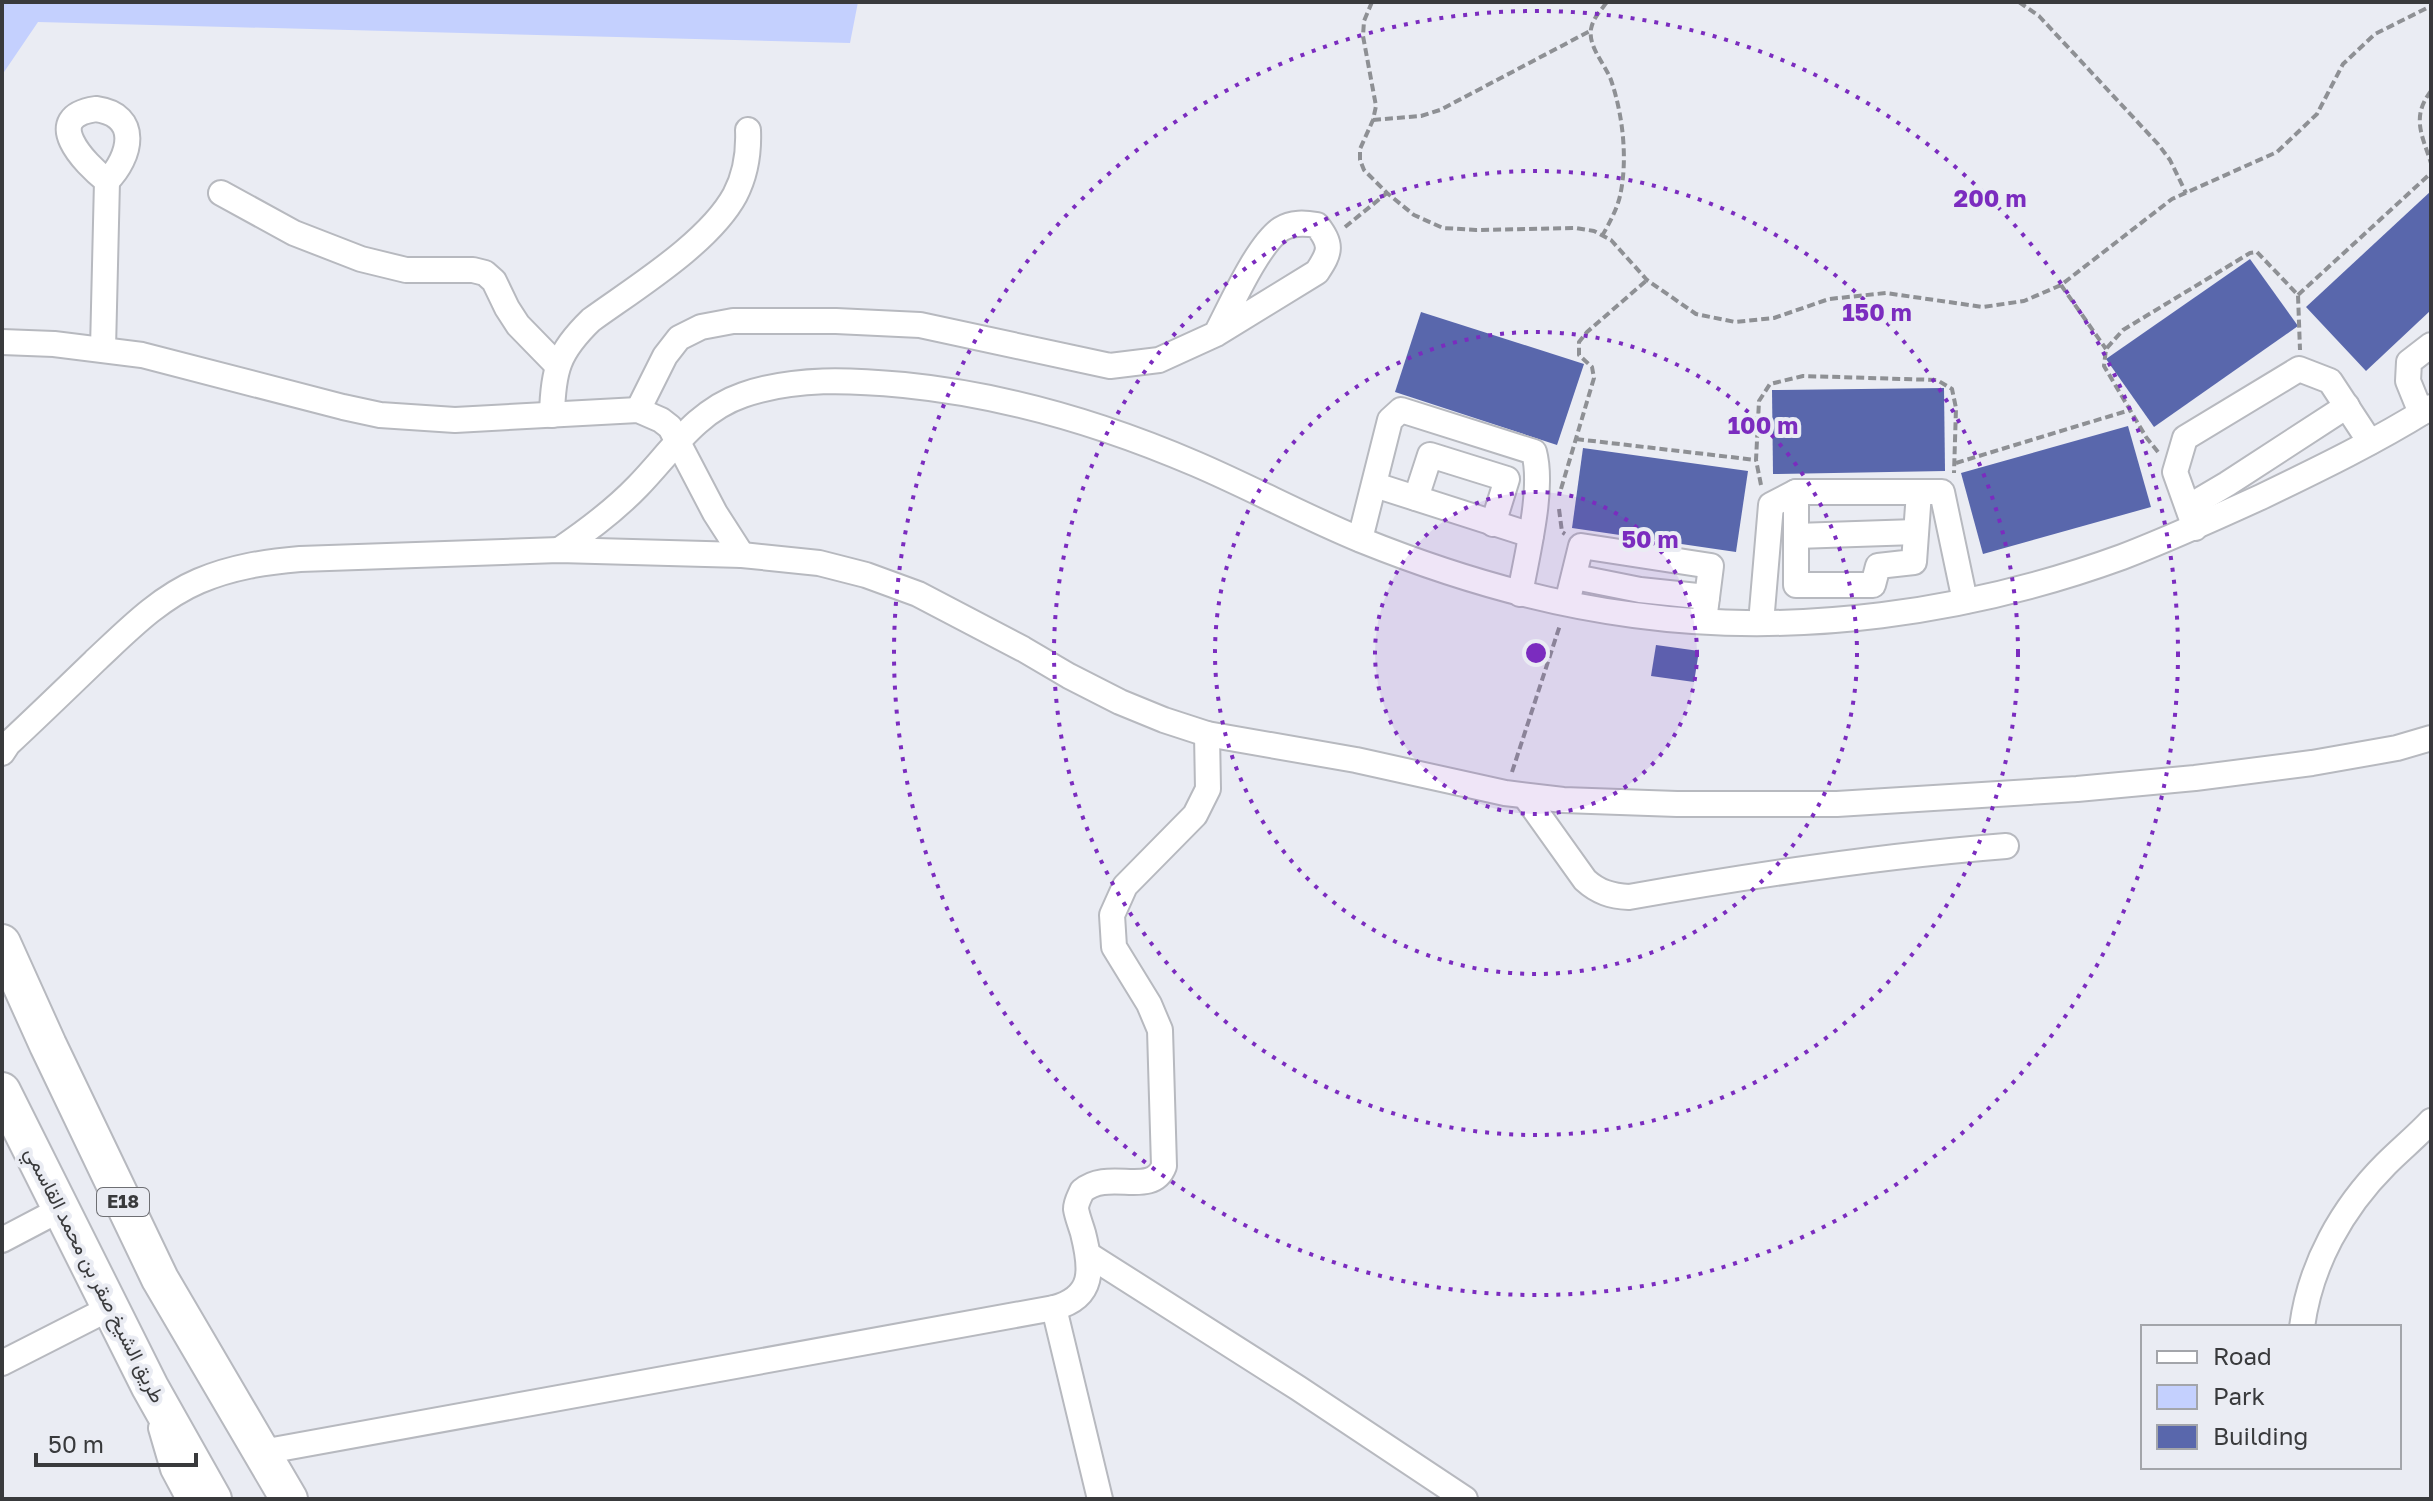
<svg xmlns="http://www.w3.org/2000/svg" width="2433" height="1501" font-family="'Golos Text',Vazirmatn,sans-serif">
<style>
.green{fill:#c4d0fe}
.building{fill:#5967ac}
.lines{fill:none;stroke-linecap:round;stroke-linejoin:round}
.minor-casing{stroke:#b7b9bf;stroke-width:28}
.highway-casing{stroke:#b7b9bf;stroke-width:40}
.path{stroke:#8e9094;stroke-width:4;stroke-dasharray:8 4;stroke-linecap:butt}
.minor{stroke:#fff;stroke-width:24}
.highway{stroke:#fff;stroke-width:36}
.ring{fill:none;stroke:#7b2cbf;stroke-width:4;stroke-dasharray:4 8}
.labels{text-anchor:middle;stroke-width:8;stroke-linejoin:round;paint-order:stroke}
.shield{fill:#eaecf3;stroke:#6e6f73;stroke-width:2}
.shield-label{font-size:18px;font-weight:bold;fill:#393a3c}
.street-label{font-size:20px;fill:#393a3c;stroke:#eaecf3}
.centre{fill:#7b2cbf;stroke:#eaecf3;stroke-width:4}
.ring-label{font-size:24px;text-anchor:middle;font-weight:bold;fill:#7b2cbf;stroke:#eaecf3;stroke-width:8;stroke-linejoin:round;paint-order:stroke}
</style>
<rect width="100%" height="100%" fill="#eaecf3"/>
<polygon class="green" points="2,2 858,2 850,43 38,22 2,75"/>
<g class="building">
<polygon points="2431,191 2431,310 2366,371 2306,307"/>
<polygon points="2250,259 2298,326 2154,427 2106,359"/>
<polygon points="1421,312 1584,364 1557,445 1395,392"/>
<polygon points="1944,388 1945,471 1773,474 1772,390"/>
<polygon points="2128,426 2151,507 1983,554 1961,473"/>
<polygon points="1583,448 1748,471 1736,552 1572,528"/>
<polygon points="1656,645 1699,651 1694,682 1651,676"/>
</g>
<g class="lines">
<defs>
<g id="minor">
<path d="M96,109C141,115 131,157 107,181C84,163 40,117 96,109Z"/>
<polyline points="221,193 294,233 361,259 406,270 473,270 485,273 494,281 507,308 518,325 557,365"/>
<polyline points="2,342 54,344 142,355 343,407 380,415 455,420 638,410 661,420 670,427 715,513 742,555"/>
<polyline points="103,349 107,181"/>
<path d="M638,410L665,356L679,338L701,327L733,321H836L920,325L1110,366L1159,360L1216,334L1317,272C1331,251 1332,245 1317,225C1305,223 1292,222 1281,229C1257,245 1230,308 1216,334"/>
<polyline points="2421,413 2408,381 2409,362 2431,345"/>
<path d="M552,415C553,370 558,352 591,320C635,288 709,243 735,195C746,174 749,153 748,130"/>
<polyline points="1375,485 1531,535"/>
<polyline points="1796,492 1796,585 1873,585 1878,566 1914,562 1919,492"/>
<polyline points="1416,498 1430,455 1507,479 1493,524"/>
<polyline points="2188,507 2227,484 2347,406"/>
<polyline points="2195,528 2175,472 2185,438 2299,369 2330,381 2370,442"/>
<polyline points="1796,536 1916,532"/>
<path d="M1360,539L1390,420L1401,410L1534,452C1544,489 1527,554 1520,594"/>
<path d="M559,550C587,531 614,511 638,486C671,452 696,411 743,395C795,377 851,380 904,385C1004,395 1103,424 1196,464C1252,488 1305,517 1361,540C1448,575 1540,603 1634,615C1797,637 1968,613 2122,557C2169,539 2215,518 2261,497C2319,469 2377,441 2431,407"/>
<polyline points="1575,577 1640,590 1707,597"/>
<polyline points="1567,603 1581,546 1711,566 1704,621"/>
<polyline points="1761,623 1771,505 1796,492 1942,492 1965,601"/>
<path d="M2,753L8,744C38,716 68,687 97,659C128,630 159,598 199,581C232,567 265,562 300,559L559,550L742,555L819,563L866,575L918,594L1023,649L1069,676L1120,702L1164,720L1207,734L1356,760L1505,793L1563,800L1677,804H1837L2077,789L2195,778L2312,763L2397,748L2431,738"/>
<path d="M1525,796L1585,880C1598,892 1611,896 1629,897C1754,875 1879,856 2006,846"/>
<polyline points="2,1240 61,1209"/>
<polyline points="1089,1255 1298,1388 1465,1499"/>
<polyline points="1054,1308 1100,1499"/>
<path d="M2302,1327C2310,1265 2342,1208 2386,1164C2401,1149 2417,1136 2431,1121"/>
<polyline points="2,1363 110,1308"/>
<polyline points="161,1428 173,1469 189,1499"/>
<path d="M262,1452L1054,1308C1095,1297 1092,1269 1083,1233C1081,1226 1077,1216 1076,1209C1076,1202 1080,1196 1082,1191C1109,1168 1152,1198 1164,1166L1160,1030L1149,1004L1114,947L1112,915L1125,886L1195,815L1208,789L1207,734"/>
</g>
<g id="highway">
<polyline points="2,943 48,1045 160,1279 289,1499"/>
<polyline points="2,1091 150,1387 213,1499"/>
</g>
</defs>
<use href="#minor" class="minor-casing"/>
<use href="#highway" class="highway-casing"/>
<g class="path">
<polyline points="1372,2 1364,21 1363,36 1376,106 1373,120 1360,149 1360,160 1364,170 1387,193 1414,215 1443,228 1476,230 1576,228 1594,231 1611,240 1647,280 1696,314 1735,322 1774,318 1829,299 1886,293 1983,307 2024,301 2061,285 2172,199 2277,152 2317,114 2343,64 2375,34 2431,6"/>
<polyline points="2019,2 2039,16 2158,144 2170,160 2186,193"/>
<path d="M2431,91C2411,117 2422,135 2431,163"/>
<polyline points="1373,120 1421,116 1440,110 1590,31"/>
<polyline points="1345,227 1387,193"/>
<path d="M1602,236C1609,224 1617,209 1620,196C1628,160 1623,115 1611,80C1605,64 1588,47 1591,29C1593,18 1601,10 1607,2"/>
<polyline points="2061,285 2106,349"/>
<polyline points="2298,295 2431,173"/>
<polyline points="1576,439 1756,460"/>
<polyline points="2158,452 2146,437 2104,366 2106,349 2123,330 2250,253 2257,252 2298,295 2300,350"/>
<polyline points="1956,463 2130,410"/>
<polyline points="1761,485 1756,460 1759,401 1770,384 1803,376 1937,380 1952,389 1956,408 1954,473"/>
<polyline points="1561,489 1594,378 1592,367 1579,355 1579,342 1587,332 1647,280"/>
<polyline points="1559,509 1562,532 1565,534"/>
<polyline points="1512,772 1560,625"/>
</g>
<use href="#minor" class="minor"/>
<use href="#highway" class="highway"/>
</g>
<circle cx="1536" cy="653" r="161" fill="#7b2cbf" fill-opacity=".12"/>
<g class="ring">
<circle cx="1536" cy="653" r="161"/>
<circle cx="1536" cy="653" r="321"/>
<circle cx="1536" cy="653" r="482"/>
<circle cx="1536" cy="653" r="642"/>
</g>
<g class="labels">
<rect class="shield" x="97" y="1188" width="52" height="28" rx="6"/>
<g class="shield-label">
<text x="123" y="1208">E18</text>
</g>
<g class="street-label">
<text transform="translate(95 1275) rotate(63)" y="7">طريق الشيخ صقر بن محمد القاسمي</text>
</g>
</g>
<circle cx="1536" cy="653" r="12" class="centre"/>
<g class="ring-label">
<text x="1990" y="207">200 m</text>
<text x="1877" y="321">150 m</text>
<text x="1763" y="434">100 m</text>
<text x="1650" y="548">50 m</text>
</g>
<rect width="2433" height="1501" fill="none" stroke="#393a3c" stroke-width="8"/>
<rect x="2141" y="1325" width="260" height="144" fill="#eaecf3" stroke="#a3a5aa" stroke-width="2"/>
<rect x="2157" y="1351" width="40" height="12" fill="#ffffff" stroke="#a3a5aa" stroke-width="2"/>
<text x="2213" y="1365" font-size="24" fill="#393a3c">Road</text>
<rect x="2157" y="1385" width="40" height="24" fill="#c4d0fe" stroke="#a3a5aa" stroke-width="2"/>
<text x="2213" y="1405" font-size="24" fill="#393a3c">Park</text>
<rect x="2157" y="1425" width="40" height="24" fill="#5967ac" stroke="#a3a5aa" stroke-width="2"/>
<text x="2213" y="1445" font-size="24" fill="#393a3c">Building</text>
<path d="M36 1453v12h160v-12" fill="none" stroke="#393a3c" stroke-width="4"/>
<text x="48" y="1453" font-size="24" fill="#393a3c" stroke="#eaecf3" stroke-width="6" paint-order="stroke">50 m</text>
</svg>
